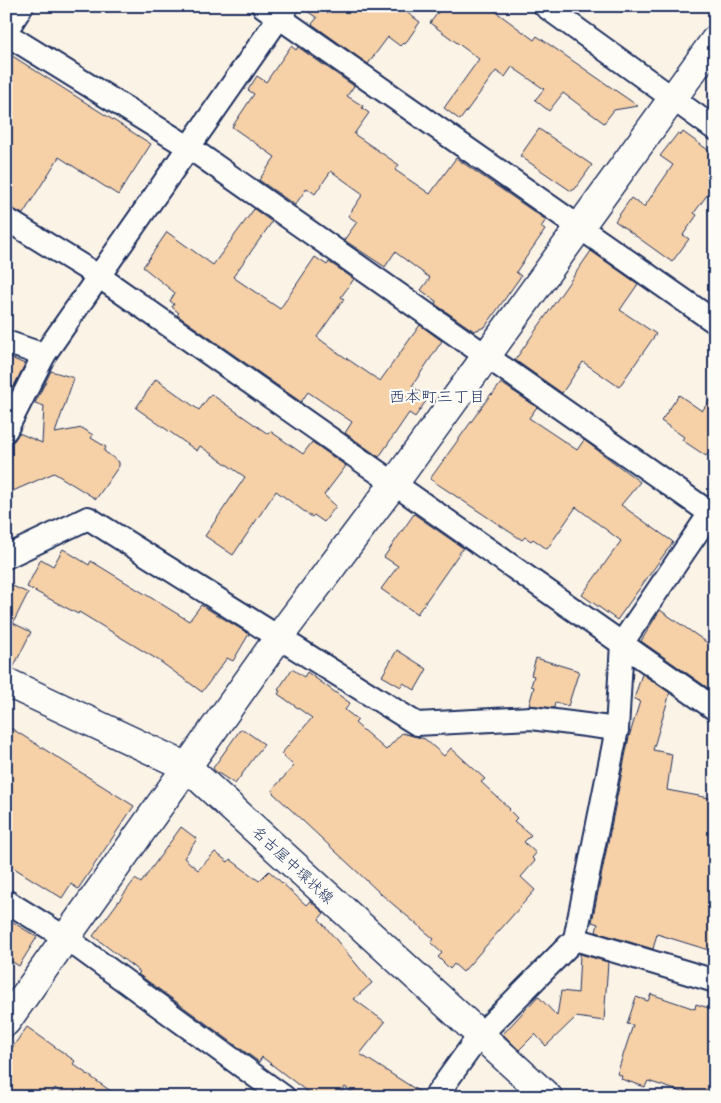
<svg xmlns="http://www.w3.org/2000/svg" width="721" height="1103" font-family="'Architects Daughter','Klee One',sans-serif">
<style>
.building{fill:#f6d0a6;stroke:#1b2f5e}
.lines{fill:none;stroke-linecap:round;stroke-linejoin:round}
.minor-casing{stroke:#1b2f5e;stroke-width:26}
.tertiary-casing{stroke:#1b2f5e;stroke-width:31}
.primary-casing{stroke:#1b2f5e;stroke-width:31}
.minor{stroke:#fdfcf7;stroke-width:22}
.tertiary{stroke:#fdfcf7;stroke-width:28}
.primary{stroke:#fdfcf7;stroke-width:28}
.labels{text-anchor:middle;stroke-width:4.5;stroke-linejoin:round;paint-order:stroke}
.street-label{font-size:15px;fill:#1b2f5e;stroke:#fdfcf7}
.neighbourhood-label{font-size:16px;fill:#1b2f5e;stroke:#fdfcf7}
</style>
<rect width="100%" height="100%" fill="#fcf3e7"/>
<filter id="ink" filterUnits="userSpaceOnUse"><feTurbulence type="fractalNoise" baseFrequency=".02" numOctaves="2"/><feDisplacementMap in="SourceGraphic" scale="10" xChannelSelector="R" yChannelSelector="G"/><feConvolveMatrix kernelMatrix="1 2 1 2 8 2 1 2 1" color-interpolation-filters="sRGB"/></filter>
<g filter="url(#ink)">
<g class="building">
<polygon points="300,6 398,6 420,22 405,44 403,43 400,46 388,37 368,64 312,24 317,18"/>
<polygon points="443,6 488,6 534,40 537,36 638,106 614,110 604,123 563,93 549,111 535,100 544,89 512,67 505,77 496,71 460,120 444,108 479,59 430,23"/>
<polygon points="291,46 296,50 298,47 354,86 347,96 363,106 362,108 369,113 354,134 399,165 395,170 430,194 456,158 546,220 541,227 545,230 516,272 521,276 485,327 474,331 435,304 437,302 421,290 430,278 395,252 385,267 344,240 357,222 348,216 363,194 331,171 315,194 307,188 295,205 259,180 275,157 232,127 254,94 248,90 257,76 266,82"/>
<polygon points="6,52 151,144 118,195 59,157 23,214 6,206"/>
<polygon points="539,129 592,165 575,189 571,191 520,156"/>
<polygon points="683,132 715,155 715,184 694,213 697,215 683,235 689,239 672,262 615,221 631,198 644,207 673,165 660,156 678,133 681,135"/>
<polygon points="254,209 272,222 233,277 280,309 315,257 327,265 329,262 354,279 341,297 344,299 317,337 334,350 380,381 420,325 442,341 412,386 425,396 423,399 426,401 415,417 409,413 379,457 345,433 352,422 308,392 301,402 177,315 179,313 172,307 174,304 170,301 175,293 143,267 167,232 213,265"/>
<polygon points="591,251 638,284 620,310 656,334 619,387 583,362 562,393 515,360"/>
<polygon points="6,356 25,364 10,394 6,392"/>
<polygon points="51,371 74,378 55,433 82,428 93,435 91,438 106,447 104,451 119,462 119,466 96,499 54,473 6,494 6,443 14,441 19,433 42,443 44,406 35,403"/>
<polygon points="156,379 199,410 211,394 268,434 270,431 303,454 312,442 346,466 324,495 336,506 324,522 314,515 312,517 276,491 233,555 205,536 245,477 200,446 197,451 136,408"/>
<polygon points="501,383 537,407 529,418 577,450 584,440 640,482 621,505 673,542 617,620 582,595 621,541 576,507 547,549 533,539 531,541 525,537 522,540 430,479 491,394 492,395"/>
<polygon points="715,393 715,444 706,456 682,440 684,437 661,421 679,395 702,411"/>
<polygon points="414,514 463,548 417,614 381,589 398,566 384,557"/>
<polygon points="63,549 89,565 91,561 189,621 201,605 249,634 233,661 227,658 202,692 158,660 79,612 78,614 27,587 41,559 53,566"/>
<polygon points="6,583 28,593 13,623 31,632 13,668 6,667"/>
<polygon points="660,610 715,648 715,693 641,641"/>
<polygon points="397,650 427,669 415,690 403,683 401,687 382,676"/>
<polygon points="536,658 579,671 568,706 555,702 554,708 529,705 534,687 531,686 534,676 531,675"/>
<polygon points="292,669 304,677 307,672 350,703 345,710 358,720 355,723 386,750 402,733 425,739 444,756 451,748 485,779 481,782 510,809 509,810 517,818 514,821 531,835 524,842 536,853 532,858 535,861 521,877 535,890 463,972 454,964 450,969 438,957 442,953 431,943 434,939 381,894 273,793 272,790 294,766 281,754 312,718 278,694 280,691 278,690"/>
<polygon points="642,674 670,693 653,750 672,754 667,790 715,799 715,952 657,934 653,949 596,932 598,924 592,922 629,737 640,701 634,699"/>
<polygon points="6,725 134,806 78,889 71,884 62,898 6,863"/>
<polygon points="240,730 244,730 264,744 235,784 215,771 213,768"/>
<polygon points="181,827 197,839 184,858 198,870 215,852 228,862 230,859 259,881 269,871 306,905 310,901 324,913 319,919 372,983 354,999 385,1022 360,1054 423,1094 422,1097 359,1097 345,1087 338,1097 314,1097 262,1057 259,1062 138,974 140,972 93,936 135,879 141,883"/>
<polygon points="6,918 37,937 19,966 6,958"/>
<polygon points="580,954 608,962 604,1021 576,1017 546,1046 535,1034 519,1050 503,1034 538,996 557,1016 561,991 578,993"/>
<polygon points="651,994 695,1009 696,1004 715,1010 715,1097 697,1097 648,1081 645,1087 621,1079 622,1076 617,1074 633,1025 627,1024 636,997 648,1001"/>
<polygon points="27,1027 75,1061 73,1064 119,1097 67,1097 55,1088 49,1097 6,1097 6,1056"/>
</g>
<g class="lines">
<defs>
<g id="minor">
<polyline points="263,6 715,322"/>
<polyline points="545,6 715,129"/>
<polyline points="6,31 22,6"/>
<polyline points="6,34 190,148 710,513"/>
<polyline points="6,219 100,277 715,709"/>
<polyline points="6,342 44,355"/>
<polyline points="6,430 44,355 287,6"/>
<polyline points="6,557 88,518 417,724 531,718 617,729"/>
<polyline points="6,901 66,938 284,1097"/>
<polyline points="575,939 715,981"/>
<polyline points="435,1097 479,1036 575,939 617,729 622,643 715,506"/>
</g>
<polyline id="tertiary" points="6,1022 279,637 393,485 715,40"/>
<polyline id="primary" points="6,682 187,767 548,1097"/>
</defs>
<use href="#minor" class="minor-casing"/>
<use href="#tertiary" class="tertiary-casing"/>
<use href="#primary" class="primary-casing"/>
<use href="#minor" class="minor"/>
<use href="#tertiary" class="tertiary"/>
<use href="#primary" class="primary"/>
</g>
</g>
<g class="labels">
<g class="street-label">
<text transform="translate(293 865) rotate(43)" y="5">名古屋中環状線</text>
</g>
<g class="neighbourhood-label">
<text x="437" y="402">西本町三丁目</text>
</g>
</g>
<rect width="721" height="1103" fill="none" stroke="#fdfcf7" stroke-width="25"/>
<rect x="12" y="12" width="696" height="1078" fill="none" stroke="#1b2f5e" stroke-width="2" filter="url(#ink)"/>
</svg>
